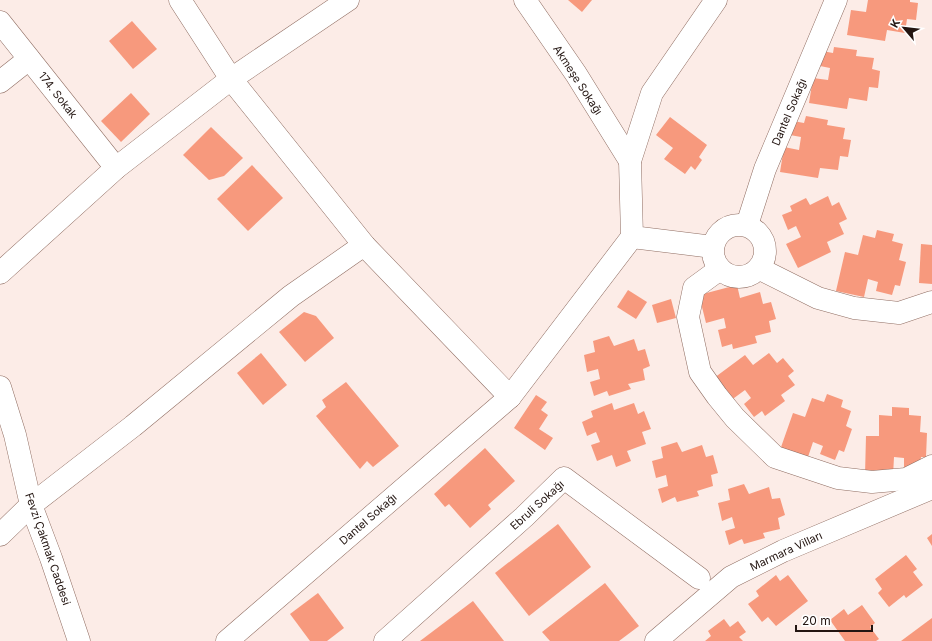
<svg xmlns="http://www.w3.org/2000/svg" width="932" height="641" font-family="Inter,sans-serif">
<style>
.building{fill:#f7997d}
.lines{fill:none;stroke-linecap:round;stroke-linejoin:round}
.minor-casing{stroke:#906e63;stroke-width:23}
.minor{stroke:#fff;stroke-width:22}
.labels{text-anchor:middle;stroke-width:3;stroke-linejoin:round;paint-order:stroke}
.street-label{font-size:11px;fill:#231511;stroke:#fff}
</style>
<rect width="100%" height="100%" fill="#fcece7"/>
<g class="building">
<polygon points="568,0 592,0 582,12"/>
<polygon points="868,0 910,0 910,2 918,3 916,20 907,19 905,33 887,30 885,41 847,35 851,10 866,12"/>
<polygon points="132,21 157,49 133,69 109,41"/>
<polygon points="834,47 857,50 856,56 874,58 872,69 880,71 878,88 869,87 867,101 849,98 847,109 809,103 813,78 828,80 830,68 820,66 822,51 833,53"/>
<polygon points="131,93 150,114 121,142 101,121"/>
<polygon points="806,116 828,120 827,125 845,128 843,139 851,140 848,157 840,156 838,170 820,168 818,178 780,172 784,147 799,150 801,137 790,135 793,121 804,123"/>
<polygon points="670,117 707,145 699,157 702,160 695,170 691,166 685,174 664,159 673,148 656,135"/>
<polygon points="211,127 243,158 224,176 209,180 183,155"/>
<polygon points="252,165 283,198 248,231 217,199"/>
<polygon points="828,196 832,206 839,202 847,219 839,223 844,234 827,242 831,252 798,268 786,244 801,237 796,226 788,230 782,215 792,211 790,206 806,198 810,205"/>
<polygon points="877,230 894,234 892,241 903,244 899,260 906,262 900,286 895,285 892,295 876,291 878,282 868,279 864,297 836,291 845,252 858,255 863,235 875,238"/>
<polygon points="921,244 932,245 932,284 919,283"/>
<polygon points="737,285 740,298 760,292 763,304 771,302 776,319 769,321 771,332 755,336 757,343 733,349 732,344 722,347 718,330 726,328 724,318 706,323 699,295"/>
<polygon points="628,290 647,302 636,319 617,307"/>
<polygon points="671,299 676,318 657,323 652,305"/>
<polygon points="304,312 316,316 334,338 305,362 279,332"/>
<polygon points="609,336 614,346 634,339 638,351 645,349 650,366 643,369 645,380 628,384 631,389 609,396 607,391 594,396 590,382 600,379 598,369 587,372 584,355 595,352 593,341"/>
<polygon points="261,353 287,385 263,405 237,373"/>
<polygon points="769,353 777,363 783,358 794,371 788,376 795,385 781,395 785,401 765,416 762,411 754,417 744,404 751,398 745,390 730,401 714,378 745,355 753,365"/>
<polygon points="346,382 399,446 373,467 367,461 360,469 316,416 326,407 322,400"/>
<polygon points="827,394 843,400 841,407 851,411 846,426 852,429 844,452 839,450 835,460 820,454 823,446 813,442 807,460 780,450 793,413 805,417 812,398 824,402"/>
<polygon points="536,395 547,402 541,410 548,415 539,429 553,438 545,450 514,428"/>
<polygon points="612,403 614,410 634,403 638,414 644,411 651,429 642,432 646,444 627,451 631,461 616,467 612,455 597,461 591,445 600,442 596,432 587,436 582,422 593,417 591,411"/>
<polygon points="892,407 909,408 909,415 921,416 920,432 927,433 926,457 921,457 920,467 904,467 904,458 894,457 893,476 865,475 866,436 879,436 879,415 892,416"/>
<polygon points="677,442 682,452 702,445 706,457 713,455 718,473 711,475 713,486 697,491 699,496 677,502 675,497 662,503 658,489 668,486 666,475 656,478 652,461 663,458 661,447"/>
<polygon points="485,448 515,481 488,505 491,509 470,528 449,504 445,507 434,494"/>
<polygon points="744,484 749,494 769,487 772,499 780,498 785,515 778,518 780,529 763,533 765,538 744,544 742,539 729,545 725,531 735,528 732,517 722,521 718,503 730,500 728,489"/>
<polygon points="558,524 591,567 529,616 495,573"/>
<polygon points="932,534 932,546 927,538"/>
<polygon points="906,555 917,569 913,572 923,585 906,598 904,595 889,607 878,593 882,589 875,579"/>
<polygon points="776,575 780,581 788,575 808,601 776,626 768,617 762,622 748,604 759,596 756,591"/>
<polygon points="605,583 639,626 619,641 550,641 542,632"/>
<polygon points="318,593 344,628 327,641 310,641 290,614"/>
<polygon points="473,601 504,641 420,641"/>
<polygon points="862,605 875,623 870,627 879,639 876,641 845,641 830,620 844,609 848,615"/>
<polygon points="932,618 932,641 901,641"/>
<polygon points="724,619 730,627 738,621 746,632 739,637 743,641 705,641 711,636 708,631"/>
</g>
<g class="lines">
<defs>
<g id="minor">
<polyline points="348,0 231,79 364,245 510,397 632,237"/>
<polyline points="525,0 576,74 630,161"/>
<polyline points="0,22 116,168"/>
<polyline points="0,82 29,59"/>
<circle cx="739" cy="251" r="26"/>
<polyline points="747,225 765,169 836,0"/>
<polyline points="713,247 632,237 630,161 652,93 716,0"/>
<polyline points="720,269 694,288 688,317 700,372 717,396 735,418 775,457 838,478 872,482 906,479 932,466"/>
<polyline points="760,269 818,298 854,308 899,313 932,302"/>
<polyline points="0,273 116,168 231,79 180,0"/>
<polyline points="0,387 15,435 31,505 51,558 79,641"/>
<polyline points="0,535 31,505 133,426 291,296 364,245"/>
<polyline points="227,641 510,397"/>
<polyline points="385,641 524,517 564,478 699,578"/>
<polyline points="656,641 731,577 783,551 932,488"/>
</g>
</defs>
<use href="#minor" class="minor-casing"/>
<use href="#minor" class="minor"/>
</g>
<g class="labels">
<g class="street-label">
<text transform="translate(578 80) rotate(57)" y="4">Akmeşe Sokağı</text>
<text transform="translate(58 95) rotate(52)" y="4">174. Sokak</text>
<text transform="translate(789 112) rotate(-67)" y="4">Dantel Sokağı</text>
<text transform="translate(537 505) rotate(-42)" y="4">Ebruli Sokağı</text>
<text transform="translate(368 519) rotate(-41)" y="4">Dantel Sokağı</text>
<text transform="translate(48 549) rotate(71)" y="4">Fevzi Çakmak Caddesi</text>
<text transform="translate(786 551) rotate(-25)" y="4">Marmara Vilları</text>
</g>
</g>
<g transform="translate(904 28) rotate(298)" stroke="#ffffff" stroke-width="3" paint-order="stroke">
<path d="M0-3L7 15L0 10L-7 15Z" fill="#231511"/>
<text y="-6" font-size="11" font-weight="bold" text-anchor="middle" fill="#231511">K</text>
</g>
<path d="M796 625v6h76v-6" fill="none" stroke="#231511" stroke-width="2"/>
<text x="802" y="625" font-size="12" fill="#231511" stroke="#ffffff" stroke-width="3" paint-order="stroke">20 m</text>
</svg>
